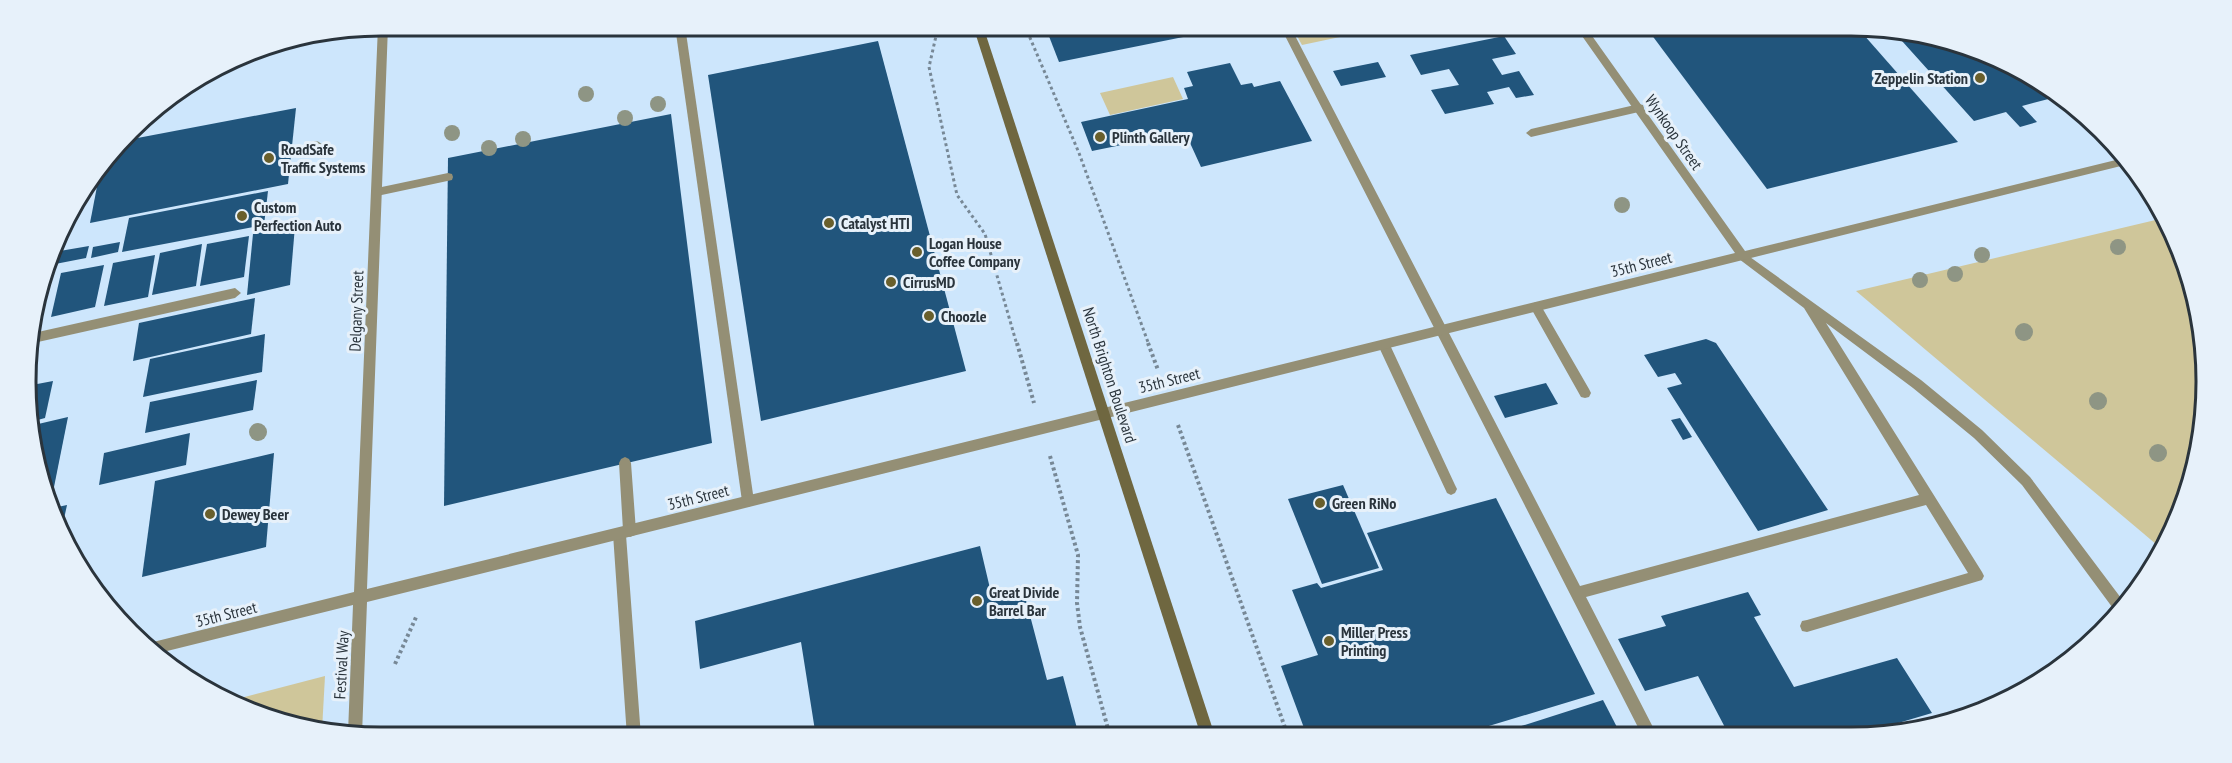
<svg xmlns="http://www.w3.org/2000/svg" width="2232" height="763" font-family="'PT Sans Narrow',sans-serif">
<style>
.green{fill:#cfc69a}
.building{fill:#21557c}
.lines{fill:none;stroke-linecap:round;stroke-linejoin:round}
.path-far1{stroke:#778896;stroke-width:3;stroke-dasharray:3 3;stroke-linecap:butt}
.path{stroke:#778896;stroke-width:4;stroke-dasharray:3 3;stroke-linecap:butt}
.lane{fill:#948f75;fill-rule:evenodd}
.street{fill:#948f75;fill-rule:evenodd}
.secondary{fill:#6f6740;fill-rule:evenodd}
.tree{fill:#8e9584}
.poi-dot{fill:#695f2c;stroke:#e7f1fa;stroke-width:2}
.labels{text-anchor:middle;stroke-width:6;stroke-linejoin:round;paint-order:stroke}
.poi-label{font-size:16px;font-weight:bold;fill:#2a343c;stroke:#e7f1fa;text-anchor:start}
.street-label{font-size:16px;fill:#2a343c;stroke:#e7f1fa}
.rim{fill:none;stroke:#2a343c;stroke-width:3}
</style>
<rect width="100%" height="100%" fill="#cde6fc"/>
<g class="green">
<polygon points="1298,26 1392,26 1302,45 1292,27"/>
<polygon points="1173,77 1183,99 1110,115 1100,93"/>
<polygon points="2164,218 2203,335 2194,473 2163,550 1856,291"/>
<polygon points="325,676 322,730 290,725 233,700"/>
</g>
<g class="building">
<polygon points="1045,26 1233,26 1233,27 1059,62"/>
<polygon points="1645,26 1856,26 1958,142 1767,189"/>
<polygon points="1893,31 1942,38 2060,96 2022,106 2037,122 2020,127 2006,112 1974,121"/>
<polygon points="1504,36 1516,54 1492,59 1502,75 1519,71 1534,95 1516,98 1509,87 1487,92 1494,104 1445,114 1431,90 1459,85 1449,69 1421,75 1410,55"/>
<polygon points="878,41 966,371 761,421 708,75"/>
<polygon points="273,47 273,53 234,60 246,52"/>
<polygon points="1378,62 1386,77 1341,86 1333,71"/>
<polygon points="1230,63 1241,85 1252,83 1254,87 1280,81 1312,141 1201,167 1185,132 1092,151 1081,122 1188,99 1184,88 1193,86 1187,72"/>
<polygon points="296,108 288,184 90,223 99,176 127,140"/>
<polygon points="671,114 712,443 444,506 448,158"/>
<polygon points="268,191 264,225 122,252 129,218"/>
<polygon points="295,226 290,285 247,295 253,234"/>
<polygon points="249,236 244,277 200,286 207,244"/>
<polygon points="120,242 118,252 91,258 93,247"/>
<polygon points="202,244 196,286 152,295 160,253"/>
<polygon points="89,246 86,258 50,265 54,252"/>
<polygon points="155,255 148,297 104,306 113,263"/>
<polygon points="104,265 95,307 51,317 61,273"/>
<polygon points="255,298 251,334 133,361 139,323"/>
<polygon points="265,334 262,372 143,397 150,359"/>
<polygon points="1706,339 1716,343 1828,510 1758,531 1667,388 1682,384 1675,373 1658,377 1644,355"/>
<polygon points="257,380 253,410 145,433 150,402"/>
<polygon points="53,381 45,418 34,421 32,385"/>
<polygon points="1546,383 1558,404 1505,418 1494,396"/>
<polygon points="68,417 51,502 38,473 34,425"/>
<polygon points="1680,418 1692,437 1683,440 1671,420"/>
<polygon points="190,433 186,465 99,485 104,453"/>
<polygon points="274,453 266,547 142,577 155,481"/>
<polygon points="1343,485 1379,568 1322,584 1288,499"/>
<polygon points="1496,498 1595,694 1459,735 1307,736 1281,666 1318,655 1292,590 1317,583 1321,588 1383,570 1367,533"/>
<polygon points="67,505 62,528 53,508"/>
<polygon points="980,546 992,597 1023,589 1047,680 1063,676 1079,736 816,737 801,642 700,669 695,621"/>
<polygon points="1748,592 1761,615 1754,617 1794,687 1897,658 1932,713 1861,734 1729,735 1698,676 1645,691 1618,639 1666,626 1661,616"/>
<polygon points="1603,700 1621,735 1493,735"/>
</g>
<g class="lines">
<g class="path-far1">
<polyline points="934,26 936,36 929,67 957,195 985,234 1017,345"/>
<polyline points="1025,26 1079,153 1149,345"/>
</g>
<g class="path">
<polyline points="1017,343 1034,403"/>
<polyline points="1148,343 1158,370"/>
<polyline points="1178,425 1288,736"/>
<polyline points="1050,456 1078,555 1077,603 1080,627 1110,736"/>
<polyline points="395,664 417,615"/>
</g>
<g class="lane">
<polygon points="675,26 685,26 754,501 753,505 748,507 743,505 742,501"/>
<polygon points="1280,26 1290,26 1580,586 1919,495 1804,308 1739,259 1737,256 1743,252 1921,380 1982,430 2030,477 2124,602 2115,611 2022,485 1974,438 1913,388 1826,323 1982,572 1984,576 1982,580 1807,632 1802,631 1800,626 1802,621 1807,620 1968,573 1926,505 1586,597 1657,735 1642,735"/>
<polygon points="1639,104 1643,105 1644,108 1643,111 1531,137 1526,133 1531,129"/>
<polygon points="448,173 452,174 453,177 452,180 377,196 372,192 377,188"/>
<polygon points="235,288 241,293 235,298 29,344 29,334"/>
<polygon points="1536,302 1540,304 1589,389 1591,393 1589,397 1585,398 1581,397 1532,310 1530,307 1532,304"/>
<polygon points="1384,340 1388,342 1390,345 1455,485 1457,489 1455,493 1451,495 1447,493 1378,345 1380,342"/>
<polygon points="625,457 629,459 631,463 636,531 635,535 630,537 626,535 641,737 627,737 613,534 614,530 619,528 623,530 619,463 621,459"/>
</g>
<polygon class="street" points="378,26 388,26 367,589 1735,253 1575,26 1585,26 1745,251 2120,159 2125,165 367,602 362,735 348,733 353,605 159,653 149,643 354,592"/>
<polygon class="secondary" points="973,26 983,26 1215,736 1201,736"/>
</g>
<g class="tree">
<circle cx="586" cy="94" r="8"/>
<circle cx="658" cy="104" r="8"/>
<circle cx="625" cy="118" r="8"/>
<circle cx="452" cy="133" r="8"/>
<circle cx="523" cy="139" r="8"/>
<circle cx="489" cy="148" r="8"/>
<circle cx="315" cy="149" r="8"/>
<circle cx="1622" cy="205" r="8"/>
<circle cx="2118" cy="247" r="8"/>
<circle cx="1982" cy="255" r="8"/>
<circle cx="1955" cy="274" r="8"/>
<circle cx="1920" cy="280" r="8"/>
<circle cx="2024" cy="332" r="9"/>
<circle cx="2098" cy="401" r="9"/>
<circle cx="258" cy="432" r="9"/>
<circle cx="2158" cy="453" r="9"/>
</g>
<g class="poi-dot">
<circle cx="1980" cy="78" r="6"/>
<circle cx="1100" cy="137" r="6"/>
<circle cx="269" cy="158" r="6"/>
<circle cx="242" cy="216" r="6"/>
<circle cx="829" cy="223" r="6"/>
<circle cx="917" cy="252" r="6"/>
<circle cx="891" cy="282" r="6"/>
<circle cx="929" cy="316" r="6"/>
<circle cx="1320" cy="503" r="6"/>
<circle cx="210" cy="514" r="6"/>
<circle cx="977" cy="601" r="6"/>
<circle cx="1329" cy="641" r="6"/>
</g>
<g class="labels">
<g class="poi-label">
<text x="1968" y="84" text-anchor="end">Zeppelin Station</text>
<text x="1112" y="143">Plinth Gallery</text>
<text x="281" y="155">RoadSafe<tspan x="281" dy="18">Traffic Systems</tspan></text>
<text x="254" y="213">Custom<tspan x="254" dy="18">Perfection Auto</tspan></text>
<text x="841" y="229">Catalyst HTI</text>
<text x="929" y="249">Logan House<tspan x="929" dy="18">Coffee Company</tspan></text>
<text x="903" y="288">CirrusMD</text>
<text x="941" y="322">Choozle</text>
<text x="1332" y="509">Green RiNo</text>
<text x="222" y="520">Dewey Beer</text>
<text x="989" y="598">Great Divide<tspan x="989" dy="18">Barrel Bar</tspan></text>
<text x="1341" y="638">Miller Press<tspan x="1341" dy="18">Printing</tspan></text>
</g>
<g class="street-label">
<text transform="translate(1674 132) rotate(55)" y="6">Wynkoop Street</text>
<text transform="translate(1641 264) rotate(-14)" y="6">35th Street</text>
<text transform="translate(356 311) rotate(-88)" y="6">Delgany Street</text>
<text transform="translate(1110 375) rotate(72)" y="6">North Brighton Boulevard</text>
<text transform="translate(1169 380) rotate(-14)" y="6">35th Street</text>
<text transform="translate(698 497) rotate(-14)" y="6">35th Street</text>
<text transform="translate(226 614) rotate(-14)" y="6">35th Street</text>
<text transform="translate(341 665) rotate(-87)" y="6">Festival Way</text>
</g>
</g>
<path d="M0 0H2232V763H0ZM381 36H1851A345 345 0 0 1 2196 381V382A345 345 0 0 1 1851 727H381A345 345 0 0 1 36 382V381A345 345 0 0 1 381 36Z" fill="#e7f1fa" fill-rule="evenodd"/>
<path class="rim" d="M381 36H1851A345 345 0 0 1 2196 381V382A345 345 0 0 1 1851 727H381A345 345 0 0 1 36 382V381A345 345 0 0 1 381 36Z"/>
</svg>
